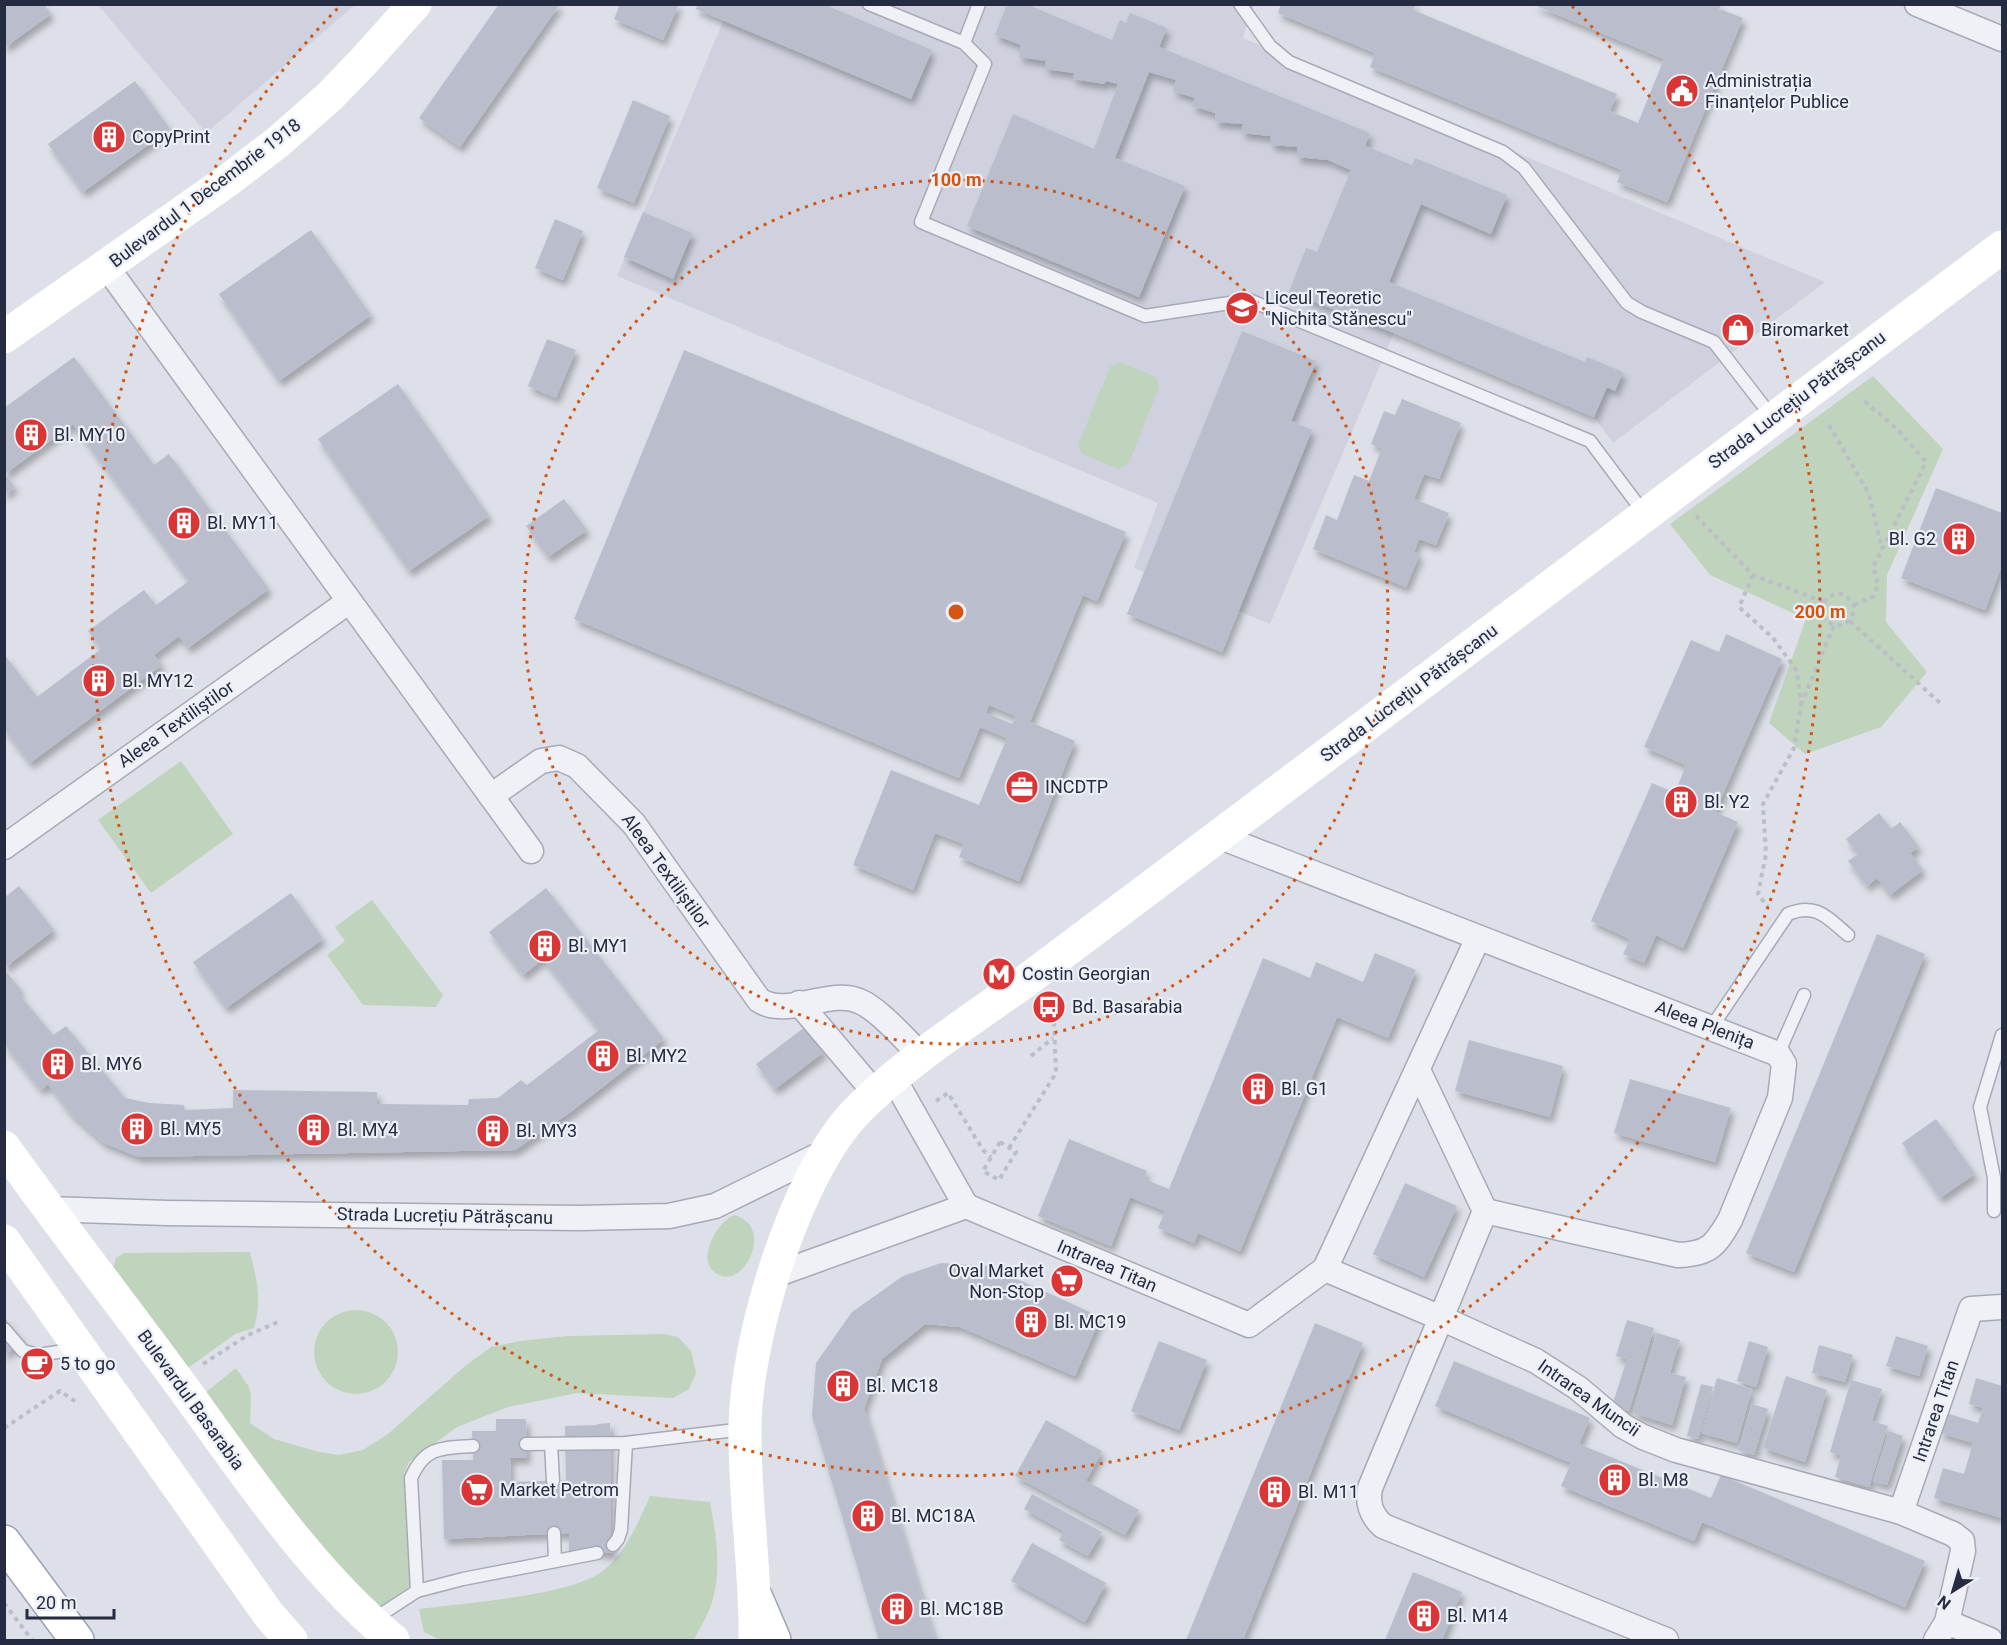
<svg xmlns="http://www.w3.org/2000/svg" width="2007" height="1645" font-family="Roboto,sans-serif">
<style>
.built{fill:#cfd2de}
.green{fill:#c0d3bd}
.building{fill:#babecc;fill-rule:evenodd;filter:url(#shadow)}
.lines{fill:none;stroke-linecap:round;stroke-linejoin:round}
.service-casing{stroke:#a6aab6;stroke-width:15}
.minor-casing{stroke:#a6aab6;stroke-width:27}
.primary-casing{stroke:#9ba2b5;stroke-width:36}
.path{stroke:#bbbec7;stroke-width:4;stroke-dasharray:4.5 4.5;stroke-linecap:butt}
.service{stroke:#f0f1f6;stroke-width:12}
.minor{stroke:#f0f1f6;stroke-width:24}
.secondary{stroke:#fff;stroke-width:33}
.primary{stroke:#fff;stroke-width:33}
.ring{fill:none;stroke:#d45411;stroke-width:3;stroke-dasharray:3 6}
.labels{text-anchor:middle;stroke-width:4.5;stroke-linejoin:round;paint-order:stroke}
.poi-label{font-size:18px;fill:#252b40;stroke:#eceff6;text-anchor:start}
.street-label{font-size:18px;fill:#252b40;stroke:#eceff6}
.centre{fill:#d45411;stroke:#eceff6;stroke-width:3}
.ring-label{font-size:18px;text-anchor:middle;font-weight:bold;fill:#d45411;stroke:#eceff6;stroke-width:4.5;stroke-linejoin:round;paint-order:stroke}
</style>
<defs>
<filter id="shadow"><feDropShadow dx="3.5" dy="6" stdDeviation="3" flood-color="#0004"/></filter>
</defs>
<rect width="100%" height="100%" fill="#dde0e8"/>
<g class="built">
<polygon points="1254,4 1243,38 1825,282 1613,443 1594,417 1394,333 1270,624 1134,568 1158,503 617,276 723,21 696,9 698,5"/>
<polygon points="98,5 355,5 206,133"/>
</g>
<g class="green">
<polygon points="1120,362 1156,377 1159,387 1129,463 1119,469 1082,454 1078,445 1110,367"/>
<polygon points="1873,376 1943,449 1887,575 1886,622 1927,672 1881,727 1805,754 1769,723 1806,619 1710,575 1670,524"/>
<polygon points="181,761 233,834 151,893 98,820"/>
<polygon points="372,900 443,995 436,1007 363,1005 327,955 345,941 335,927"/>
<path d="M734,1215C777,1226 742,1295 714,1272C697,1258 717,1222 734,1215Z"/>
<path d="M250,1252C257,1280 262,1299 254,1328L235,1334L181,1373L111,1275L116,1258L124,1253Z"/>
<circle cx="356" cy="1352" r="42"/>
<polygon points="664,1334 678,1337 691,1351 696,1373 689,1389 673,1398 577,1393 508,1407 457,1427 409,1462 404,1474 410,1586 372,1612 200,1397 236,1368 249,1387 251,1395 250,1423 274,1439 319,1452 339,1455 363,1450 388,1434 465,1366 491,1347 520,1341 567,1336"/>
<path d="M650,1496L710,1502C716,1535 722,1569 712,1602C708,1615 700,1628 694,1640H440L424,1632L419,1609C462,1603 573,1596 604,1570C626,1552 639,1521 650,1496Z"/>
</g>
<g class="building">
<polygon points="4,4 44,4 51,14 4,48"/>
<polygon points="499,4 560,4 460,147 419,118"/>
<polygon points="620,4 679,4 663,40 614,19"/>
<polygon points="698,4 823,4 932,50 911,99 696,9"/>
<polygon points="1007,4 1026,4 1112,40 1120,20 1126,23 1130,13 1167,28 1159,47 1370,133 1365,146 1412,165 1415,158 1507,195 1491,234 1421,204 1389,282 1585,362 1587,357 1623,372 1615,391 1607,387 1594,417 1394,333 1289,292 1306,248 1317,252 1351,170 1328,160 1297,157 1297,147 1272,145 1270,136 1242,133 1243,124 1216,122 1215,113 1192,106 1195,98 1173,91 1176,80 1149,72 1115,158 1185,186 1139,297 967,226 1013,114 1094,149 1118,84 1106,81 1104,84 1073,79 1074,73 1045,69 1046,61 1019,57 1021,45 995,35"/>
<polygon points="1281,4 1416,4 1413,10 1617,94 1610,111 1638,123 1664,59 1532,4 1721,4 1719,9 1743,18 1667,202 1617,182 1622,170 1370,67 1375,53 1278,13"/>
<polygon points="135,81 170,129 83,192 48,144"/>
<polygon points="633,100 670,116 634,203 597,188"/>
<polygon points="643,212 692,233 673,279 624,257"/>
<polygon points="555,219 583,231 563,280 535,268"/>
<polygon points="311,230 371,315 279,381 219,294"/>
<polygon points="1242,331 1316,361 1291,421 1312,430 1222,652 1127,614"/>
<polygon points="547,339 576,350 556,398 528,386"/>
<path d="M684,350L1126,532L1097,601L1083,595L1030,722L1075,741L1019,881L959,857L964,844L935,833L913,890L853,865L891,770L979,805L1007,738L980,727L959,778L574,619ZM989,705L1016,716L1012,724L986,713Z"/>
<polygon points="74,357 154,465 169,454 269,589 188,648 179,636 154,655 162,665 30,763 4,729 4,654 37,697 101,649 88,631 144,590 156,605 189,581 73,424 5,474 15,487 4,495 4,408"/>
<polygon points="398,384 489,516 409,571 318,439"/>
<polygon points="1402,399 1461,423 1439,479 1424,474 1414,499 1449,513 1436,545 1419,539 1414,552 1420,554 1406,587 1313,549 1326,515 1337,520 1354,475 1369,481 1382,448 1371,444 1384,411 1395,415"/>
<polygon points="1936,488 2002,513 2002,565 1985,610 1901,578"/>
<polygon points="564,499 587,530 548,557 526,526"/>
<polygon points="1726,634 1782,659 1715,812 1738,822 1683,948 1656,935 1644,963 1623,954 1630,939 1591,921 1652,783 1675,793 1686,765 1644,747 1691,640 1719,652"/>
<polygon points="1879,813 1891,829 1900,822 1919,847 1910,853 1923,870 1890,895 1877,878 1867,886 1848,861 1858,854 1846,839"/>
<polygon points="19,886 54,930 4,968 4,898"/>
<polygon points="546,888 664,1039 572,1111 515,1150 139,1157 104,1143 72,1115 48,1084 41,1090 5,1045 5,970 21,990 18,993 53,1035 66,1026 125,1098 149,1103 184,1105 185,1110 233,1108 233,1090 377,1092 377,1104 468,1105 469,1099 498,1098 521,1080 527,1085 599,1030 543,959 523,975 489,932"/>
<polygon points="291,893 323,939 226,1008 193,962"/>
<polygon points="1877,934 1925,954 1794,1272 1746,1253"/>
<polygon points="1375,953 1416,970 1388,1038 1337,1017 1240,1251 1198,1233 1194,1243 1158,1228 1165,1211 1130,1197 1111,1246 1038,1216 1069,1139 1147,1171 1144,1179 1169,1189 1263,958 1310,978 1316,962 1363,982"/>
<polygon points="805,1027 824,1052 775,1089 756,1064"/>
<polygon points="1469,1040 1563,1066 1550,1117 1455,1091"/>
<polygon points="1630,1079 1731,1108 1715,1162 1614,1133"/>
<polygon points="1936,1119 1975,1174 1940,1198 1902,1143"/>
<polygon points="1405,1183 1457,1206 1424,1277 1373,1254"/>
<polygon points="941,1263 988,1266 1101,1317 1075,1376 960,1327 925,1324 882,1359 864,1409 935,1640 879,1640 812,1416 816,1363 852,1312 903,1276"/>
<polygon points="4,1317 23,1341 4,1355"/>
<polygon points="1627,1320 1654,1328 1629,1411 1612,1406 1627,1359 1616,1356"/>
<polygon points="1315,1323 1363,1343 1243,1640 1186,1640"/>
<polygon points="1657,1333 1680,1340 1670,1373 1686,1377 1672,1425 1633,1413"/>
<polygon points="1896,1336 1928,1346 1919,1376 1886,1366"/>
<polygon points="1159,1341 1207,1360 1179,1430 1131,1411"/>
<polygon points="1749,1341 1768,1347 1756,1387 1737,1381"/>
<polygon points="1819,1345 1853,1355 1845,1382 1812,1373"/>
<polygon points="1454,1361 1590,1418 1579,1444 1711,1498 1721,1475 1925,1561 1905,1607 1702,1522 1694,1541 1561,1486 1571,1463 1435,1406"/>
<polygon points="1786,1376 1827,1390 1805,1462 1763,1448"/>
<polygon points="1717,1378 1752,1389 1737,1443 1701,1433"/>
<polygon points="1976,1378 2002,1386 2002,1518 1934,1498 1943,1468 1964,1474 1973,1443 1940,1433 1946,1413 1978,1423 1983,1408 1969,1404"/>
<polygon points="1851,1380 1882,1389 1872,1421 1888,1426 1869,1487 1835,1477 1841,1455 1830,1452"/>
<polygon points="1701,1384 1713,1387 1698,1439 1687,1436"/>
<polygon points="1752,1404 1768,1409 1754,1455 1738,1450"/>
<polygon points="496,1419 526,1419 527,1458 510,1458 511,1482 566,1480 565,1426 597,1425 597,1424 610,1423 611,1536 613,1536 613,1553 600,1553 600,1551 569,1552 569,1533 444,1539 442,1460 473,1460 472,1431 496,1431"/>
<polygon points="1046,1420 1102,1451 1086,1481 1139,1510 1125,1535 1015,1476"/>
<polygon points="1889,1431 1903,1436 1887,1485 1873,1481"/>
<polygon points="1032,1494 1102,1532 1088,1556 1059,1540 1064,1531 1024,1509"/>
<polygon points="1032,1543 1106,1583 1085,1622 1011,1581"/>
<polygon points="1413,1572 1462,1592 1442,1640 1385,1640"/>
</g>
<g class="lines">
<defs>
<g id="service">
<polyline points="869,4 964,43 985,64 921,222 1145,316 1249,300 1590,441 1644,513"/>
<polyline points="1240,4 1270,46 1289,62 1503,152 1524,168 1627,303 1642,312 1714,342 1772,417"/>
<polyline points="964,43 979,4"/>
<path d="M1711,1028L1788,914C1816,902 1828,918 1848,935"/>
<polyline points="1778,1054 1804,995"/>
<polyline points="1994,1211 1994,1178 1980,1107 2002,1035"/>
<polyline points="4,1329 23,1351 39,1355 76,1349"/>
<polyline points="526,1444 626,1443 744,1429"/>
<polyline points="551,1444 553,1481"/>
<polyline points="554,1533 555,1561"/>
<polyline points="613,1545 618,1539 621,1530 626,1443"/>
<path d="M417,1591L411,1478C425,1446 442,1448 473,1446"/>
<polyline points="374,1619 417,1591 463,1579 597,1553"/>
</g>
<g id="minor">
<polyline points="1917,4 2002,39"/>
<polyline points="106,266 531,851"/>
<path d="M491,796L541,761L559,758L577,766L634,824L759,1000C787,1019 829,988 859,1001C879,1009 906,1041 922,1056"/>
<path d="M1218,836L1778,1054L1784,1064L1780,1098L1730,1220C1715,1246 1709,1254 1678,1255L1485,1211"/>
<polyline points="4,847 348,602"/>
<polyline points="799,1003 876,1094"/>
<polyline points="894,1079 966,1206 1249,1325 1325,1269 1441,1318 1485,1211 1418,1070"/>
<polyline points="48,1209 167,1213 580,1218 669,1216 715,1206 827,1151"/>
<polyline points="1325,1269 1478,938"/>
<polyline points="775,1275 966,1206"/>
<polyline points="1901,1512 1971,1309 2002,1307"/>
<polyline points="1947,1622 1990,1640"/>
<path d="M1666,1640L1383,1526C1371,1515 1367,1504 1370,1488L1441,1318L1536,1361L1578,1388L1623,1426L1643,1437L1676,1450L1901,1512L1953,1534L1962,1541L1963,1551L1947,1622L1936,1640"/>
</g>
<g id="primary">
<polyline points="4,1542 77,1640"/>
<polyline points="756,1598 774,1640"/>
</g>
</defs>
<use href="#service" class="service-casing"/>
<use href="#minor" class="minor-casing"/>
<use href="#primary" class="primary-casing"/>
<g class="path">
<polyline points="1829,425 1869,494 1882,549"/>
<path d="M1696,516L1753,575L1824,602V617C1837,633 1854,624 1854,605L1844,594C1834,593 1830,595 1824,602"/>
<polyline points="1753,575 1739,607 1773,638 1797,671 1801,705 1794,748 1763,804 1766,854 1758,894 1768,907"/>
<polyline points="1854,605 1874,596 1878,584 1873,567 1926,462 1898,430 1863,400"/>
<polyline points="1850,621 1940,703"/>
<polyline points="1801,705 1834,625"/>
<polyline points="1031,1056 1053,1038"/>
<polyline points="936,1101 948,1093 983,1150 991,1157"/>
<polygon points="1000,1142 1016,1152 999,1180 983,1171"/>
<polyline points="1009,1148 1056,1073 1054,1022"/>
<polyline points="203,1364 248,1335 278,1322"/>
<polyline points="4,1428 60,1391 79,1404"/>
<polyline points="4,1603 32,1640"/>
</g>
<use href="#service" class="service"/>
<use href="#minor" class="minor"/>
<g class="secondary">
<polyline points="4,337 227,181 278,142 329,97 363,62 415,4"/>
<path d="M4,1147C61,1227 121,1303 178,1381C245,1472 306,1567 393,1640"/>
<polyline points="4,1241 269,1615 291,1640"/>
<path d="M755,1640C756,1569 744,1499 745,1427C746,1339 794,1179 854,1114C902,1064 970,1021 1027,980L2002,247"/>
</g>
<use href="#primary" class="primary"/>
</g>
<g class="ring">
<circle cx="956" cy="612" r="432"/>
<path d="M1572 6A864 864 0 1 1 340 6"/>
</g>
<defs>
<symbol id="civic-disc" viewBox="-11 -11 22 22"><circle r="9.5" fill="#da3636" stroke="#eceff6"/><path d="M-.6-6.5H3V-4.5H.6V-3L4-1V1h2V6H-6V1h2V-1L-.6-3ZM-1.2 2.5V6h2.4V2.5Z" fill="#fff"/></symbol>
<symbol id="building-disc" viewBox="-11 -11 22 22"><circle r="9.5" fill="#da3636" stroke="#eceff6"/><path d="M-4-6H4V6H1V3H-1V6H-4ZM-2.5-4.3h1.7v1.8h-1.7ZM.8-4.3h1.7v1.8H.8ZM-2.5-1h1.7V.8h-1.7ZM.8-1h1.7V.8H.8Z" fill="#fff"/></symbol>
<symbol id="school-disc" viewBox="-11 -11 22 22"><circle r="9.5" fill="#da3636" stroke="#eceff6"/><path d="M0-5L7-2L0 1L-7-2ZM-4 1L0 2.5L4 1V4Q0 6-4 4Z" fill="#fff"/></symbol>
<symbol id="shop-disc" viewBox="-11 -11 22 22"><circle r="9.5" fill="#da3636" stroke="#eceff6"/><path d="M-5-2.5h2.3a2.7 3.5 0 0 1 5.4 0H5L5.5 6h-11ZM-1.5-2.5h3a1.5 2.3 0 0 0-3 0Z" fill="#fff"/></symbol>
<symbol id="office-disc" viewBox="-11 -11 22 22"><circle r="9.5" fill="#da3636" stroke="#eceff6"/><path d="M-6-3h4V-5.5h4V-3h4V5H-6ZM-1-4.5V-3h2v-1.5ZM-6 0V1H6V0Z" fill="#fff"/></symbol>
<symbol id="metro-disc" viewBox="-11 -11 22 22"><circle r="9.5" fill="#da3636" stroke="#eceff6"/><path d="M-5.5 5V-5H-3L0 0L3-5H5.5V5H3V-.5L0 4L-3-.5V5Z" fill="#fff"/></symbol>
<symbol id="bus-disc" viewBox="-11 -11 22 22"><circle r="9.5" fill="#da3636" stroke="#eceff6"/><path d="M-5-6H5V4H4V6H2V4H-2V6H-4V4H-5ZM-3.5-4V0h7V-4ZM-3.5 1.2v1.5H-2V1.2ZM2 1.2v1.5H3.5V1.2Z" fill="#fff"/></symbol>
<symbol id="supermarket-disc" viewBox="-11 -11 22 22"><circle r="9.5" fill="#da3636" stroke="#eceff6"/><path d="M-6-5.5h2.5l.6 2H6L4.5 2H-2.5L-4.4-4H-6ZM-1.5 3.2a1.3 1.3 0 1 0 .1 0ZM3 3.2a1.3 1.3 0 1 0 .1 0Z" fill="#fff"/></symbol>
<symbol id="cafe-disc" viewBox="-11 -11 22 22"><circle r="9.5" fill="#da3636" stroke="#eceff6"/><path d="M-5.5-4.5H6V0H3Q3 3.5 0 3.5H-2.5Q-5.5 3.5-5.5 0ZM3-3.2v2h1.7v-2ZM-6 4.5H4V6H-6Z" fill="#fff"/></symbol>
</defs>
<g fill-rule="evenodd">
<use href="#civic-disc" x="1663" y="72" width="38" height="38"/>
<use href="#building-disc" x="90" y="118" width="38" height="38"/>
<use href="#school-disc" x="1223" y="289" width="38" height="38"/>
<use href="#shop-disc" x="1719" y="311" width="38" height="38"/>
<use href="#building-disc" x="12" y="416" width="38" height="38"/>
<use href="#building-disc" x="165" y="504" width="38" height="38"/>
<use href="#building-disc" x="1940" y="520" width="38" height="38"/>
<use href="#building-disc" x="80" y="662" width="38" height="38"/>
<use href="#office-disc" x="1003" y="768" width="38" height="38"/>
<use href="#building-disc" x="1662" y="783" width="38" height="38"/>
<use href="#building-disc" x="526" y="927" width="38" height="38"/>
<use href="#metro-disc" x="980" y="955" width="38" height="38"/>
<use href="#bus-disc" x="1030" y="988" width="38" height="38"/>
<use href="#building-disc" x="584" y="1037" width="38" height="38"/>
<use href="#building-disc" x="39" y="1045" width="38" height="38"/>
<use href="#building-disc" x="1239" y="1070" width="38" height="38"/>
<use href="#building-disc" x="118" y="1110" width="38" height="38"/>
<use href="#building-disc" x="295" y="1111" width="38" height="38"/>
<use href="#building-disc" x="474" y="1112" width="38" height="38"/>
<use href="#supermarket-disc" x="1048" y="1262" width="38" height="38"/>
<use href="#building-disc" x="1012" y="1303" width="38" height="38"/>
<use href="#cafe-disc" x="18" y="1345" width="38" height="38"/>
<use href="#building-disc" x="824" y="1367" width="38" height="38"/>
<use href="#building-disc" x="1596" y="1461" width="38" height="38"/>
<use href="#supermarket-disc" x="458" y="1471" width="38" height="38"/>
<use href="#building-disc" x="1256" y="1473" width="38" height="38"/>
<use href="#building-disc" x="849" y="1497" width="38" height="38"/>
<use href="#building-disc" x="878" y="1590" width="38" height="38"/>
<use href="#building-disc" x="1405" y="1597" width="38" height="38"/>
</g>
<g class="labels">
<g class="poi-label">
<text x="1705" y="87">Administrația<tspan x="1705" dy="21">Finanțelor Publice</tspan></text>
<text x="132" y="143">CopyPrint</text>
<text x="1265" y="304">Liceul Teoretic<tspan x="1265" dy="21">"Nichita Stănescu"</tspan></text>
<text x="1761" y="336">Biromarket</text>
<text x="54" y="441">Bl. MY10</text>
<text x="207" y="529">Bl. MY11</text>
<text x="1936" y="545" text-anchor="end">Bl. G2</text>
<text x="122" y="687">Bl. MY12</text>
<text x="1045" y="793">INCDTP</text>
<text x="1704" y="808">Bl. Y2</text>
<text x="568" y="952">Bl. MY1</text>
<text x="1022" y="980">Costin Georgian</text>
<text x="1072" y="1013">Bd. Basarabia</text>
<text x="626" y="1062">Bl. MY2</text>
<text x="81" y="1070">Bl. MY6</text>
<text x="1281" y="1095">Bl. G1</text>
<text x="160" y="1135">Bl. MY5</text>
<text x="337" y="1136">Bl. MY4</text>
<text x="516" y="1137">Bl. MY3</text>
<text x="1044" y="1277" text-anchor="end">Oval Market<tspan x="1044" dy="21">Non-Stop</tspan></text>
<text x="1054" y="1328">Bl. MC19</text>
<text x="60" y="1370">5 to go</text>
<text x="866" y="1392">Bl. MC18</text>
<text x="1638" y="1486">Bl. M8</text>
<text x="500" y="1496">Market Petrom</text>
<text x="1298" y="1498">Bl. M11</text>
<text x="891" y="1522">Bl. MC18A</text>
<text x="920" y="1615">Bl. MC18B</text>
<text x="1447" y="1622">Bl. M14</text>
</g>
<g class="street-label">
<text transform="translate(205 193) rotate(-37)" y="6">Bulevardul 1 Decembrie 1918</text>
<text transform="translate(1797 400) rotate(-37)" y="6">Strada Lucrețiu Pătrășcanu</text>
<text transform="translate(1409 693) rotate(-37)" y="6">Strada Lucrețiu Pătrășcanu</text>
<text transform="translate(176 724) rotate(-35)" y="6">Aleea Textiliștilor</text>
<text transform="translate(666 871) rotate(54)" y="6">Aleea Textiliștilor</text>
<text transform="translate(1705 1025) rotate(21)" y="6">Aleea Plenița</text>
<text transform="translate(445 1216) rotate(1)" y="6">Strada Lucrețiu Pătrășcanu</text>
<text transform="translate(1107 1266) rotate(23)" y="6">Intrarea Titan</text>
<text transform="translate(1589 1398) rotate(35)" y="6">Intrarea Muncii</text>
<text transform="translate(191 1400) rotate(54)" y="6">Bulevardul Basarabia</text>
<text transform="translate(1936 1411) rotate(-71)" y="6">Intrarea Titan</text>
</g>
</g>
<circle cx="956" cy="612" r="9" class="centre"/>
<g class="ring-label">
<text x="956" y="186">100 m</text>
<text x="1820" y="618">200 m</text>
</g>
<rect width="2007" height="1645" fill="none" stroke="#252b40" stroke-width="12"/>
<g transform="translate(1953 1591) rotate(217)" stroke="#eceff6" stroke-width="4.5" paint-order="stroke">
<path d="M0-4.5L10 22L0 15L-10 22Z" fill="#252b40"/>
<text y="-9" font-size="16" font-weight="bold" text-anchor="middle" fill="#252b40">N</text>
</g>
<path d="M27 1609v9h87v-9" fill="none" stroke="#252b40" stroke-width="3"/>
<text x="36" y="1609" font-size="18" fill="#252b40" stroke="#eceff6" stroke-width="4.5" paint-order="stroke">20 m</text>
</svg>
